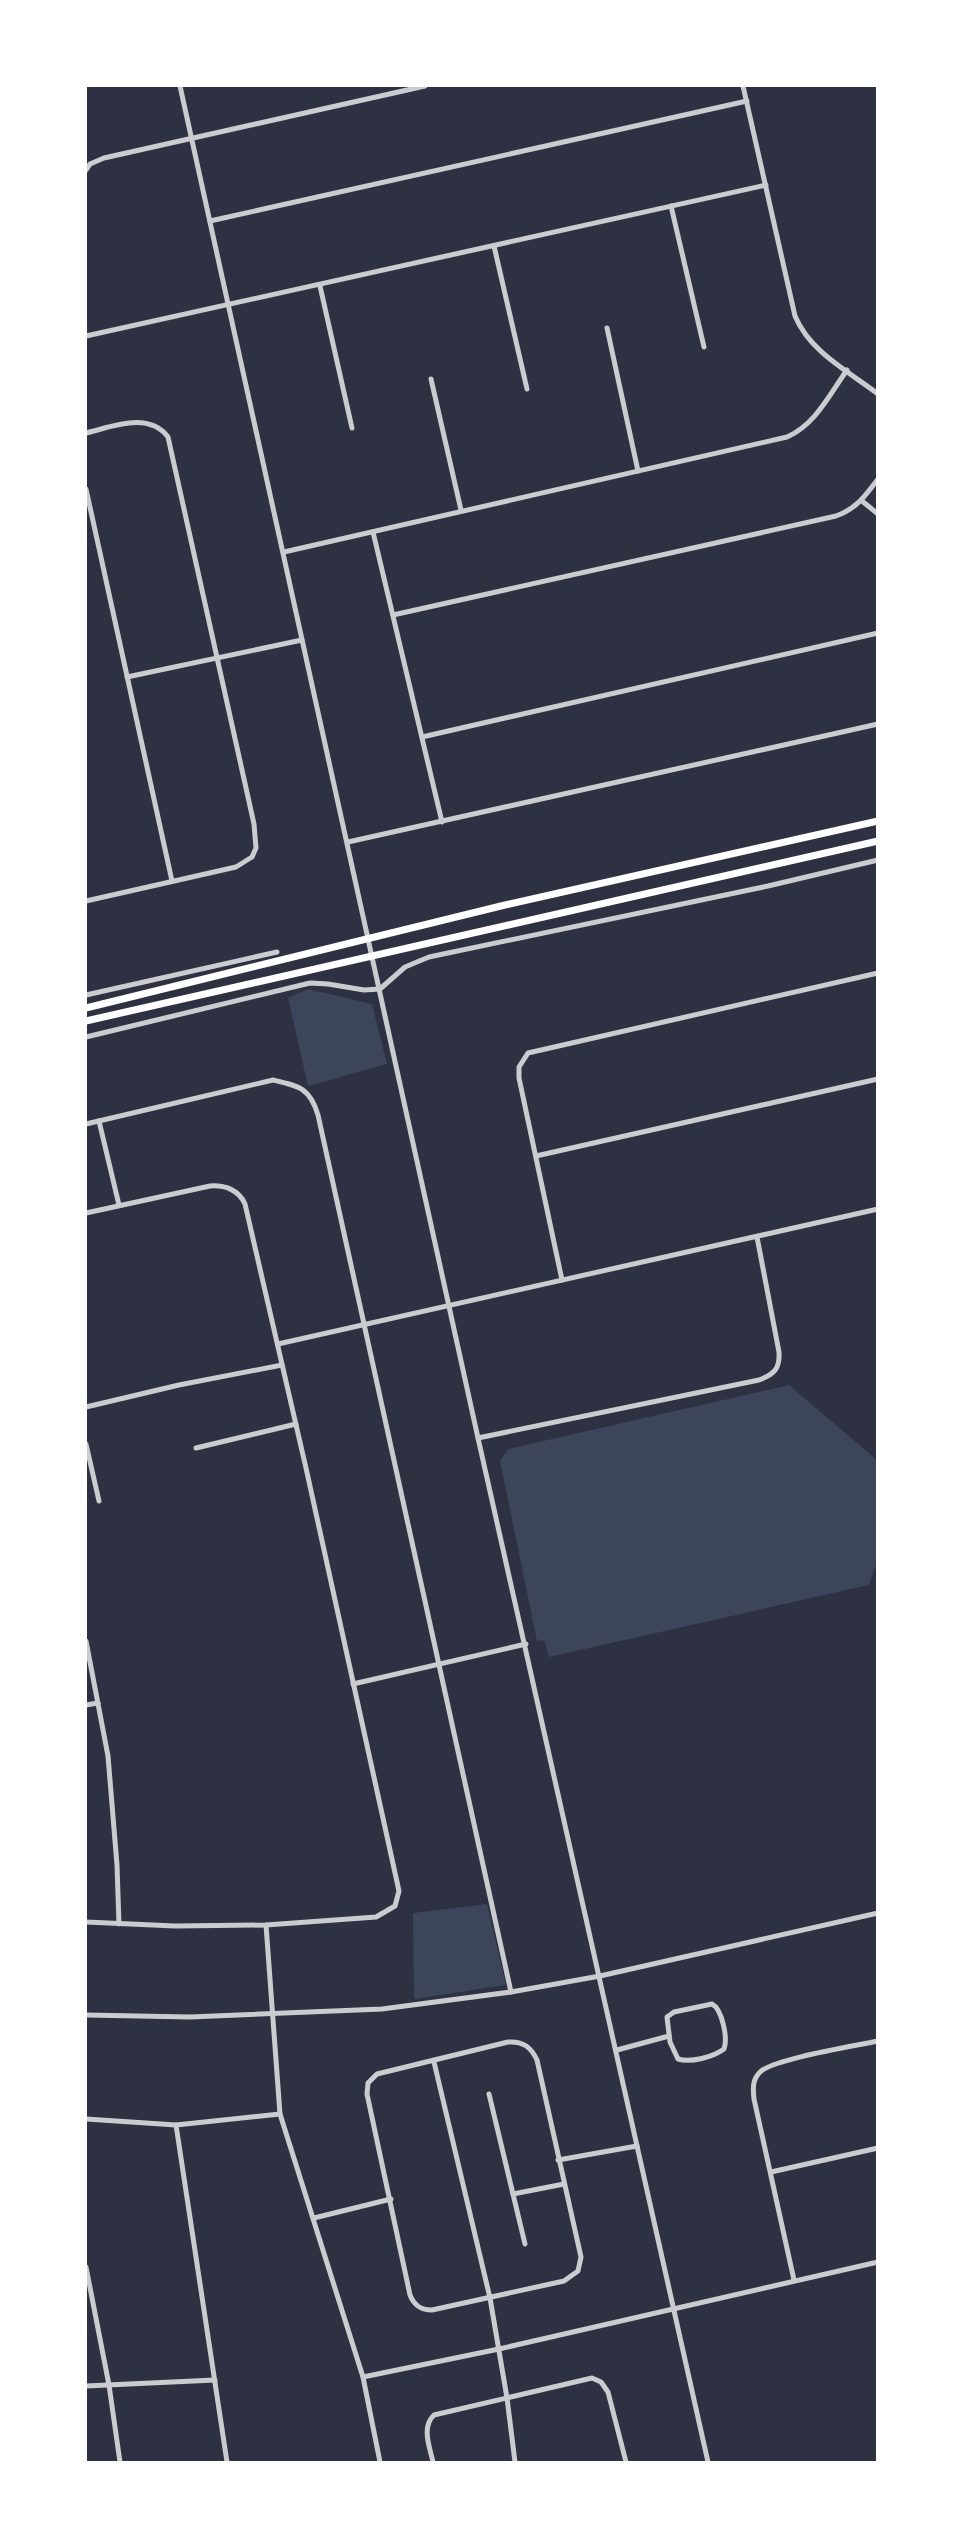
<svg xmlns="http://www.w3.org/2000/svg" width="963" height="2548" font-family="'PT Serif',serif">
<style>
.green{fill:#3c4559}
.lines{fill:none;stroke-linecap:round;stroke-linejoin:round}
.minor{stroke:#caccd0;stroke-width:5}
.secondary{stroke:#fff;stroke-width:7}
</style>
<rect width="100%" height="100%" fill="#2d3142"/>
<g class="green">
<polygon points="308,989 372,1004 387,1064 308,1086 288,998"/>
<polygon points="789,1385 877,1460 877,1562 869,1585 549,1657 544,1640 537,1641 500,1461 508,1449"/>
<polygon points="487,1904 506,1985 414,1999 413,1913"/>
</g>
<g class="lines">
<g class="minor">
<polyline points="180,86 478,1438 708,2462"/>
<path d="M743,86L795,316C810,352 848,371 878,394"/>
<polyline points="86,170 90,164 104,158 425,86"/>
<polyline points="671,206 704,347"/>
<polyline points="210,221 747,101"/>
<polyline points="494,246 527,389"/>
<polyline points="320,286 352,428"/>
<polyline points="607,328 638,471"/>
<polyline points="86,336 766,185"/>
<polyline points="431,379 461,510"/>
<path d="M86,433C112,427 148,411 168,437L254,824L256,848L252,857L236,867L86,901"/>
<polyline points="86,489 172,881"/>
<polyline points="862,501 878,514"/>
<polyline points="373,532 442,822"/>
<path d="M284,552L787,437C815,425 830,394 847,370"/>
<path d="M393,615L836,516C856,509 865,496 878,479"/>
<polyline points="127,677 302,640"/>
<polyline points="422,737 878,633"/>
<polyline points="348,842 878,724"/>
<polyline points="86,995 277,952"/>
<polyline points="86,1037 310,983 328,984 364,990 380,989 405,967 429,957 768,886 878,860"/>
<polyline points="99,1121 119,1205"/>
<path d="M86,1124L273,1080C299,1086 310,1088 318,1115L511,1992"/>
<polyline points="536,1156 878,1079"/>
<path d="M86,1213L210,1186C225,1185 239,1190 245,1204L306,1468L399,1891L395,1906L376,1917L266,1925L175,1926L86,1922"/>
<polyline points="562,1280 519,1078 519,1067 528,1053 878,973"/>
<polyline points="278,1344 878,1209"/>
<polyline points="86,1407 179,1385 282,1365"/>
<path d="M478,1438L759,1380C775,1374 780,1368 779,1352L757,1237"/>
<polyline points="86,1444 99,1501"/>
<polyline points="196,1448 296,1424"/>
<polyline points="86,1641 108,1756 117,1865 119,1924"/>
<polyline points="353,1684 526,1644"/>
<polyline points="86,1705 98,1703"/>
<polyline points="266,1925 280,2114 363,2377 380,2462"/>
<path d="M712,2004C722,2009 728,2038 724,2049C713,2057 691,2063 678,2059L670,2042L667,2017L674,2012Z"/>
<polyline points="86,2015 190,2017 382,2009 511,1992 600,1976 878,1913"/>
<path d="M508,2042C523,2041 531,2047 537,2060L581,2257L578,2271L564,2281L432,2310C420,2310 414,2305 410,2295L367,2094L368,2083L377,2074Z"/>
<polyline points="617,2050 669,2036"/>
<polyline points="434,2062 490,2298 507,2398 515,2462"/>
<polyline points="489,2094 525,2244"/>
<polyline points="86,2119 176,2125 280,2114"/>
<polyline points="176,2125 227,2462"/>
<polyline points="558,2160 637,2146"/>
<polyline points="771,2172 878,2148"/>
<polyline points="513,2194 564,2184"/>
<polyline points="314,2218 391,2199"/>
<polyline points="86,2267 109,2385 120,2462"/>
<path d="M794,2280L754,2099C753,2089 752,2080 760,2072C773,2059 855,2046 878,2041"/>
<polyline points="363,2377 499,2349 878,2262"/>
<polyline points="86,2386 215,2380"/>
<path d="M433,2462C430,2448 421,2427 434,2415L592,2378L601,2382L608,2392L626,2462"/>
</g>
<g class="secondary">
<polyline points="86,1008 505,905 878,821"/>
<polyline points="86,1021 878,841"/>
</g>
</g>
<rect width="963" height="2548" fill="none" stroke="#ffffff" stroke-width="174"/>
</svg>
